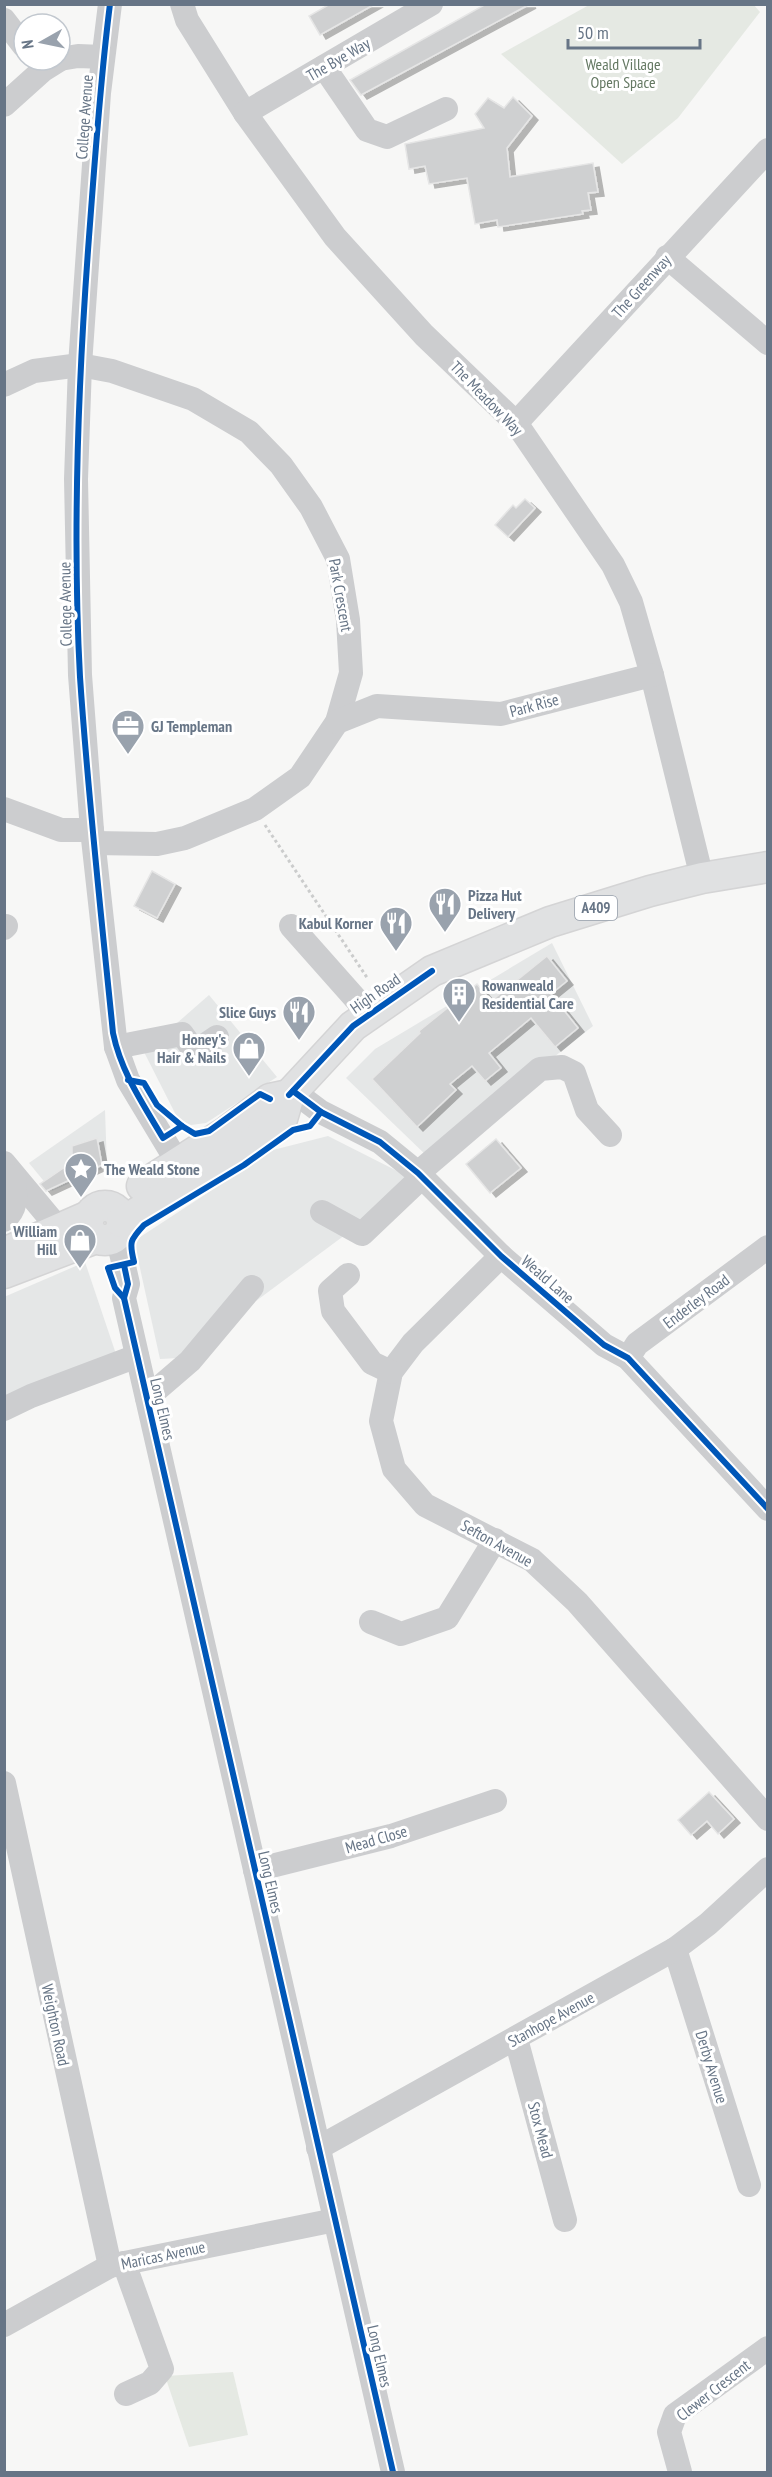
<svg xmlns="http://www.w3.org/2000/svg" width="772" height="2477" font-family="'PT Sans Narrow',sans-serif">
<style>
.built{fill:#e5e7e7}
.green{fill:#e5e9e3}
.building{fill:#cfd0d1;stroke:#e6e6e6;stroke-width:1.5;filter:url(#shadow)}
.lines{fill:none;stroke-linecap:round;stroke-linejoin:round}
.major-casing{stroke:#d4d4d5;stroke-width:33}
.path{stroke:#cbcccc;stroke-width:3;stroke-dasharray:3 3;stroke-linecap:butt}
.minor{stroke:#cccdcf;stroke-width:24}
.major{stroke:#e0e1e2;stroke-width:30}
.cycleway-casing{stroke:#fff;stroke-width:10}
.cycleway{stroke:#0057b8;stroke-width:6}
.labels{text-anchor:middle;stroke-width:6;stroke-linejoin:round;paint-order:stroke}
.shield{fill:#fff;stroke:#959eaa;stroke-width:1.5}
.shield-label{font-size:15px;font-weight:bold;fill:#677586}
.street-label{font-size:16px;fill:#677586;stroke:#fff}
.park-label{font-size:16px;fill:#647862;stroke:#fff}
.poi-label{font-size:16px;font-weight:bold;fill:#677586;stroke:#fff;text-anchor:start}
</style>
<defs>
<filter id="shadow"><feDropShadow dx="6" dy="4" stdDeviation="0" flood-color="#0004"/></filter>
</defs>
<rect width="100%" height="100%" fill="#f7f7f6"/>
<g class="built">
<polygon points="552,943 593,1026 428,1157 346,1078 375,1049"/>
<polygon points="209,995 277,1077 206,1123 191,1125 178,1119 144,1052"/>
<polygon points="105,1110 107,1167 52,1191 29,1163"/>
<polygon points="328,1136 409,1177 376,1212 179,1358 160,1359 134,1241 273,1150"/>
<polygon points="85,1262 118,1360 5,1410 4,1297"/>
</g>
<g class="green">
<polygon points="753,4 760,12 678,118 622,164 501,54 589,5"/>
<polygon points="233,2372 248,2435 189,2447 165,2376"/>
</g>
<g class="building">
<polygon points="330,4 375,4 320,35 309,16"/>
<polygon points="486,4 530,4 361,95 350,80"/>
<polygon points="513,97 532,116 507,148 510,177 593,163 598,192 588,193 591,210 582,211 583,214 498,227 497,220 475,224 467,178 429,184 425,166 409,169 405,144 484,128 475,114 488,98 504,108"/>
<polygon points="525,499 535,508 508,537 495,525 513,505 516,508"/>
<polygon points="152,871 175,884 157,918 134,906"/>
<polygon points="547,956 567,981 551,994 578,1028 555,1047 531,1018 489,1053 501,1068 485,1081 472,1066 450,1084 456,1090 417,1127 372,1079 420,1033 419,1031 477,984 491,1001"/>
<polygon points="97,1138 102,1165 46,1191 40,1184 72,1162 72,1146"/>
<polygon points="496,1139 521,1168 490,1193 466,1164"/>
<polygon points="709,1792 734,1819 718,1834 707,1821 691,1835 678,1820"/>
</g>
<g class="lines">
<defs>
<g id="major">
<polyline points="142,1186 225,1133 270,1099 289,1095"/>
<circle cx="105" cy="1223" r="17"/>
<polyline points="122,1222 238,1153 264,1134 282,1119 289,1095 353,1026 432,971 550,922 650,891 702,878 768,867"/>
<polyline points="4,1253 89,1216"/>
<polyline points="4,1273 96,1238"/>
</g>
</defs>
<use href="#major" class="major-casing"/>
<polyline class="path" points="265,825 368,979"/>
<g class="minor">
<polyline points="110,4 99,93 80,365 76,479 80,675 92,830 116,1047 128,1080 187,1178"/>
<polyline points="182,4 187,20 245,113 335,237 424,335 516,423 613,565 631,602 652,675 702,878"/>
<polyline points="4,20 24,46"/>
<polyline points="60,59 78,56 103,57"/>
<polyline points="324,67 367,130 387,137 446,109"/>
<polyline points="4,105 43,70 59,60"/>
<polyline points="245,113 431,4"/>
<polyline points="667,257 768,343"/>
<polyline points="4,385 34,371 80,365 112,371 193,399 249,432 281,465 311,507 338,559 348,620 351,673 337,722 300,777 255,809 185,838 157,844 94,843"/>
<polyline points="516,423 768,150"/>
<polyline points="337,722 377,706 501,714 652,675"/>
<polyline points="4,809 61,830 92,830"/>
<polyline points="291,926 369,1014"/>
<polyline points="4,928 6,926"/>
<polyline points="116,1047 182,1034 195,1052 217,1037"/>
<polyline points="293,1091 321,1112 380,1142 418,1173 501,1256 604,1345 628,1358 768,1509"/>
<polyline points="4,1163 59,1229"/>
<polyline points="418,1173 540,1069 562,1067 574,1073 587,1110 610,1135"/>
<polyline points="322,1212 362,1234 422,1177"/>
<path d="M4,1220C19,1208 15,1193 14,1176"/>
<polyline points="117,1235 128,1284 124,1298 393,2472"/>
<polyline points="501,1256 413,1343 391,1372 381,1421 394,1469 425,1505 532,1560 577,1602 768,1819"/>
<polyline points="348,1275 330,1291 333,1311 372,1363 391,1372"/>
<polyline points="628,1358 637,1344 768,1247"/>
<polyline points="147,1398 190,1361 252,1287"/>
<polyline points="4,1409 31,1396 137,1356"/>
<polyline points="371,1622 401,1634 447,1618 495,1540"/>
<polyline points="4,1783 110,2266"/>
<polyline points="255,1870 391,1836 495,1801"/>
<polyline points="675,1949 749,2185"/>
<polyline points="516,2039 565,2220"/>
<polyline points="318,2148 675,1949 708,1924 768,1869"/>
<polyline points="124,2263 162,2369 150,2383 126,2394"/>
<polyline points="4,2325 110,2266 335,2220"/>
<polyline points="680,2472 669,2432 675,2415 768,2348"/>
</g>
<use href="#major" class="major"/>
<defs>
<g id="cycleway">
<path d="M110,4C100,82 95,159 89,237C78,383 72,530 80,677C88,796 101,914 113,1033C121,1072 143,1104 163,1138L182,1126"/>
<polyline points="128,1080 144,1083 157,1105 182,1126 195,1134 209,1131 260,1094 270,1099"/>
<polyline points="293,1091 321,1112 380,1142 418,1173 501,1256 604,1345 628,1358 768,1509"/>
<polyline points="289,1095 353,1026 432,971"/>
<polyline points="124,1265 128,1284 124,1298 393,2472"/>
<path d="M124,1298L115,1288L108,1268L134,1262C129,1242 130,1240 144,1225L244,1165L293,1130L310,1126L321,1112"/>
</g>
</defs>
<use href="#cycleway" class="cycleway-casing"/>
<use href="#cycleway" class="cycleway"/>
</g>
<defs>
<symbol id="office-pin" viewBox="-11 -11 22 30"><path d="M0 17L-7.5 6A9.5 9.5 0 1 1 7.5 6Z" fill="#99a2ad" stroke="#fff"/><path d="M-6-3h4V-5.5h4V-3h4V5H-6ZM-1-4.5V-3h2v-1.5ZM-6 0V1H6V0Z" fill="#fff"/></symbol>
<symbol id="restaurant-pin" viewBox="-11 -11 22 30"><path d="M0 17L-7.5 6A9.5 9.5 0 1 1 7.5 6Z" fill="#99a2ad" stroke="#fff"/><path d="M-5-6h1v4h1v-4h1v4h1v-4h1v5L-1.5 .5V6h-2V.5L-5-1ZM5-6V6H3V1.5H1.5Q1.5-4 5-6Z" fill="#fff"/></symbol>
<symbol id="building-pin" viewBox="-11 -11 22 30"><path d="M0 17L-7.5 6A9.5 9.5 0 1 1 7.5 6Z" fill="#99a2ad" stroke="#fff"/><path d="M-4-6H4V6H1V3H-1V6H-4ZM-2.5-4.3h1.7v1.8h-1.7ZM.8-4.3h1.7v1.8H.8ZM-2.5-1h1.7V.8h-1.7ZM.8-1h1.7V.8H.8Z" fill="#fff"/></symbol>
<symbol id="shop-pin" viewBox="-11 -11 22 30"><path d="M0 17L-7.5 6A9.5 9.5 0 1 1 7.5 6Z" fill="#99a2ad" stroke="#fff"/><path d="M-5-2.5h2.3a2.7 3.5 0 0 1 5.4 0H5L5.5 6h-11ZM-1.5-2.5h3a1.5 2.3 0 0 0-3 0Z" fill="#fff"/></symbol>
<symbol id="sight-pin" viewBox="-11 -11 22 30"><path d="M0 17L-7.5 6A9.5 9.5 0 1 1 7.5 6Z" fill="#99a2ad" stroke="#fff"/><path d="M0-6L1.8-2.2L6-1.7L2.9 1.2L3.7 5.4L0 3.3L-3.7 5.4L-2.9 1.2L-6-1.7L-1.8-2.2Z" fill="#fff"/></symbol>
</defs>
<g fill-rule="evenodd">
<use href="#office-pin" x="109" y="707" width="38" height="52"/>
<use href="#restaurant-pin" x="426" y="885" width="38" height="52"/>
<use href="#restaurant-pin" x="377" y="904" width="38" height="52"/>
<use href="#building-pin" x="440" y="975" width="38" height="52"/>
<use href="#restaurant-pin" x="280" y="993" width="38" height="52"/>
<use href="#shop-pin" x="230" y="1029" width="38" height="52"/>
<use href="#sight-pin" x="62" y="1150" width="38" height="52"/>
<use href="#shop-pin" x="61" y="1221" width="38" height="52"/>
</g>
<g class="labels">
<rect class="shield" x="575" y="896" width="42" height="24" rx="4.5"/>
<g class="shield-label">
<text x="596" y="913">A409</text>
</g>
<g class="street-label">
<text transform="translate(338 59) rotate(-30)" y="6">The Bye Way</text>
<text transform="translate(84 117) rotate(-86)" y="6">College Avenue</text>
<text transform="translate(641 286) rotate(-48)" y="6">The Greenway</text>
<text transform="translate(487 398) rotate(46)" y="6">The Meadow Way</text>
<text transform="translate(341 595) rotate(80)" y="6">Park Crescent</text>
<text transform="translate(65 604) rotate(-91)" y="6">College Avenue</text>
<text transform="translate(534 705) rotate(-15)" y="6">Park Rise</text>
<text transform="translate(375 993) rotate(-35)" y="6">High Road</text>
<text transform="translate(548 1279) rotate(41)" y="6">Weald Lane</text>
<text transform="translate(696 1301) rotate(-37)" y="6">Enderley Road</text>
<text transform="translate(163 1409) rotate(77)" y="6">Long Elmes</text>
<text transform="translate(497 1543) rotate(29)" y="6">Sefton Avenue</text>
<text transform="translate(376 1839) rotate(-16)" y="6">Mead Close</text>
<text transform="translate(271 1882) rotate(77)" y="6">Long Elmes</text>
<text transform="translate(551 2019) rotate(-29)" y="6">Stanhope Avenue</text>
<text transform="translate(56 2025) rotate(78)" y="6">Weighton Road</text>
<text transform="translate(712 2067) rotate(73)" y="6">Derby Avenue</text>
<text transform="translate(541 2130) rotate(75)" y="6">Stox Mead</text>
<text transform="translate(163 2255) rotate(-12)" y="6">Maricas Avenue</text>
<text transform="translate(380 2356) rotate(77)" y="6">Long Elmes</text>
<text transform="translate(713 2390) rotate(-38)" y="6">Clewer Crescent</text>
</g>
<g class="park-label">
<text x="623" y="70">Weald Village<tspan x="623" dy="18">Open Space</tspan></text>
</g>
<g class="poi-label">
<text x="151" y="732">GJ Templeman</text>
<text x="468" y="901">Pizza Hut<tspan x="468" dy="18">Delivery</tspan></text>
<text x="373" y="929" text-anchor="end">Kabul Korner</text>
<text x="482" y="991">Rowanweald<tspan x="482" dy="18">Residential Care</tspan></text>
<text x="276" y="1018" text-anchor="end">Slice Guys</text>
<text x="226" y="1045" text-anchor="end">Honey's<tspan x="226" dy="18">Hair &amp; Nails</tspan></text>
<text x="104" y="1175">The Weald Stone</text>
<text x="57" y="1237" text-anchor="end">William<tspan x="57" dy="18">Hill</tspan></text>
</g>
</g>
<rect width="772" height="2477" fill="none" stroke="#677586" stroke-width="12"/>
<g transform="translate(42 42) rotate(261)"><circle r="28" fill="#ffffff" stroke="#c2c8cf" stroke-width="1.5"/>
<path d="M0-4.5L10 22L0 15L-10 22Z" fill="#99a2ad"/>
<text y="-9" font-size="16" font-weight="bold" text-anchor="middle" fill="#677586">N</text>
</g>
<path d="M568 39v9h132v-9" fill="none" stroke="#677586" stroke-width="3"/>
<text x="577" y="39" font-size="18" fill="#677586" stroke="#ffffff" stroke-width="4.5" paint-order="stroke">50 m</text>
</svg>
